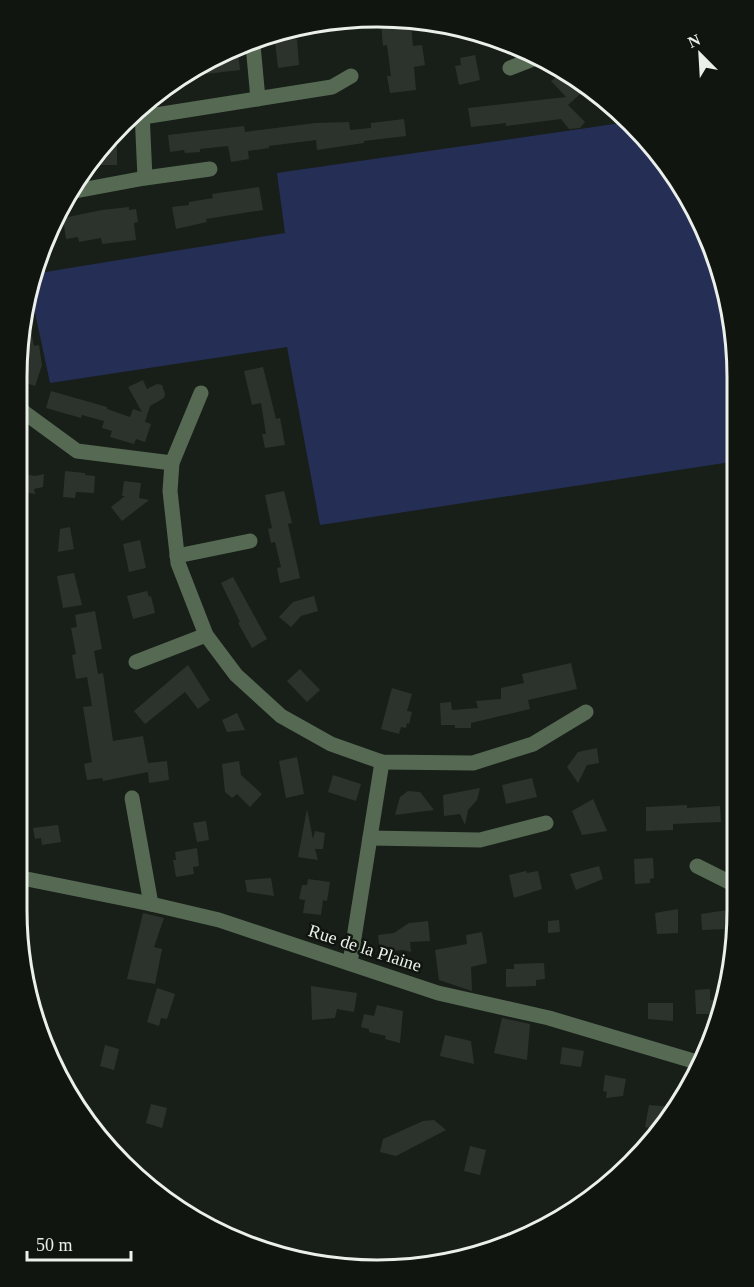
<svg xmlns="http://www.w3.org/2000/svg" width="754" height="1287" font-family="'Times New Roman',serif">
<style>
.green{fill:#252f56}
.building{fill:#2c332c}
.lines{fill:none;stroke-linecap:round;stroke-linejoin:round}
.minor{stroke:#556953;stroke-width:15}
.labels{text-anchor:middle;stroke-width:5;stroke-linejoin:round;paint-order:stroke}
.street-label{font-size:18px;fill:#ecf0eb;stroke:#10150f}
.rim{fill:none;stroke:#ecf0eb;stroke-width:3}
</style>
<rect width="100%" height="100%" fill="#181e18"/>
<path class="green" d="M628,122C689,175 732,275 737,355C739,390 737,426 737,461L320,525L287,347L50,383L30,289L33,274L285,233L277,173Z"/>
<g class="building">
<polygon points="381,23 411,23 413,46 422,45 425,65 414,67 416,90 390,93 387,76 391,76 387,45 383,46"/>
<polygon points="297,39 299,65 278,68 275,41"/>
<polygon points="238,52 240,70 188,76 187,73"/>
<polygon points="475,55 480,80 459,85 455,66 461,65 460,58"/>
<polygon points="543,63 578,77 588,87 568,105 585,122 580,128 569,129 561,119 506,126 506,123 471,127 468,108 566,97 551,81 556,77"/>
<polygon points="404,119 406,136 364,141 364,143 317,150 316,140 269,146 269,148 248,151 249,159 231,162 228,146 200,149 200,152 185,153 184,150 170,152 168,135 244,126 245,132 315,123 349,122 350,130 371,128 371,123"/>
<polygon points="117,137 117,165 89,165"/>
<polygon points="259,187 263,210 206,219 207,222 176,229 172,207 189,205 189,202 213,198 212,194"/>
<polygon points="129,207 129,210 136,209 138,222 134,223 136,240 102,244 101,238 79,242 78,237 66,239 63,218 102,210"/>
<polygon points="26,307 34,346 39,345 42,365 35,386 20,381 26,364 21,336"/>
<polygon points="263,367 276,419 280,418 285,445 265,448 262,434 266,434 261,403 252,405 244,371"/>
<polygon points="143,380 147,389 157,384 162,385 165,394 164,398 150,406 145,422 151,424 145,442 136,439 134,444 110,437 112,431 102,428 104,421 82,415 81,418 46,408 51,391 107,407 107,409 130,417 133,409 142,412 128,387"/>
<polygon points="65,471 85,473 85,475 95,476 94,493 76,492 75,498 63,497"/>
<polygon points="17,473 35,476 44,474 43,487 34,489 35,494 17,491"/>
<polygon points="124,481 141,483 139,498 149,500 122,521 111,507 125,496 122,496"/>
<polygon points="284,491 292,523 288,524 300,578 280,583 277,568 281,567 275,542 271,543 268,529 272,528 265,495"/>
<polygon points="70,527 74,549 58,552 60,529"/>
<polygon points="140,540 146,568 129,572 123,544"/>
<polygon points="74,573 82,605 63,608 57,576"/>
<polygon points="233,577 267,639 252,648 238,623 240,622 221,583"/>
<polygon points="147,591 149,597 151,596 155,613 133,619 127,596"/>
<polygon points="314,596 318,611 301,616 291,627 279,617 293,602"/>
<polygon points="95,611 102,649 94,651 98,674 103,673 113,741 143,736 148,763 167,761 169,780 149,783 148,772 103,781 102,778 87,780 84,764 92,762 83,707 92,706 87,677 76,679 72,655 76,654 71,628 77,627 75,615"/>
<polygon points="571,663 577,689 528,700 530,709 471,723 471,728 455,728 455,725 441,725 440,703 451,702 452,710 478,708 476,701 501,699 501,688 524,683 522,674"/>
<polygon points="188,665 210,700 198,709 185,692 145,724 134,711"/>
<polygon points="300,669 320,690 307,702 287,681"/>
<polygon points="392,688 412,694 407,711 412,712 409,724 407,723 406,728 401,727 399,734 381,729"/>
<polygon points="237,713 245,730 227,732 222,720"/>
<polygon points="597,748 599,763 587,765 578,783 567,767 578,752"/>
<polygon points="297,757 304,794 286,798 279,761"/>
<polygon points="239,761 241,775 262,794 250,807 237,794 232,798 225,792 222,764"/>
<polygon points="333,775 361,784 356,801 328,792"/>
<polygon points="532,778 537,797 506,804 502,785"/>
<polygon points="480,788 477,800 468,810 465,825 460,814 444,816 443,795"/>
<polygon points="408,791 420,792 434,810 395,815 400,797"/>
<polygon points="593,799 607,831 582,835 572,811"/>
<polygon points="687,805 687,808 720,806 721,822 673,824 673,830 646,831 646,807"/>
<polygon points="307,809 313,839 315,831 325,833 323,849 315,849 318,860 298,857"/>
<polygon points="206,821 209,840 197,842 193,823"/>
<polygon points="58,825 61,842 42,845 41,838 35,839 33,828"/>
<polygon points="197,848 199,866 193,867 194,874 176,877 173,860 176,860 175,852"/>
<polygon points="653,858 654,878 650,879 650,883 635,884 634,859"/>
<polygon points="599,866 603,879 576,890 570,874"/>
<polygon points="526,871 527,873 538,871 542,889 514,898 509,875"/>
<polygon points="271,878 274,896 247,892 245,880"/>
<polygon points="308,879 330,882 327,901 323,900 321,915 303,913 305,900 299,899 302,885 307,885"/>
<polygon points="678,909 678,933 657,934 655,913"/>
<polygon points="727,910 728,929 702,930 701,914"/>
<polygon points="143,913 164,918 154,947 162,949 155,984 127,979"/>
<polygon points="559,920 560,932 548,933 548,921"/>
<polygon points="428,921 430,941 410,942 411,952 403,950 380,952 378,935 394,933 409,923"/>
<polygon points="482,932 487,963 471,967 472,991 439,980 435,950 467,944 466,935"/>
<polygon points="544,963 545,979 536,980 536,986 506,987 506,969 514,969 514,964"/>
<polygon points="311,986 357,993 354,1012 337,1009 335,1018 312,1020"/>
<polygon points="157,988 175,994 167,1019 161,1018 159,1026 147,1022"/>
<polygon points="710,989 710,1000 713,1000 714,1014 696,1014 695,990"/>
<polygon points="648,1003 673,1003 673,1021 648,1019"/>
<polygon points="377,1005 403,1011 400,1043 385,1039 386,1036 369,1032 369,1029 361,1027 364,1014 374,1016"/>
<polygon points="502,1018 530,1024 527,1060 494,1053"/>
<polygon points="445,1035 471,1041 474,1064 440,1056"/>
<polygon points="105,1045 119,1049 114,1070 100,1066"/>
<polygon points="562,1047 584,1051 581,1067 560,1064"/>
<polygon points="605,1075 626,1079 623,1096 606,1098 607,1092 603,1091"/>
<polygon points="151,1104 167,1108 162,1128 146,1123"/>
<polygon points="649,1105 674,1107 672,1116 659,1130 645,1127"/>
<polygon points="434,1120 446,1130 396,1156 380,1152 383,1139 423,1121"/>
<polygon points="470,1146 486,1150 480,1175 464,1171"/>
</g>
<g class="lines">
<g class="minor">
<polyline points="253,45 258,99"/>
<polyline points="510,68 533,59"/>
<polyline points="142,112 145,178"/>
<polyline points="143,117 332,87 351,76"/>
<polyline points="70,192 145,178 210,169"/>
<polyline points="201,393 172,463 170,491 178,563 206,635 236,675 281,716 331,744 382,762 473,763 533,744 586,712"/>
<polyline points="17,405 25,413 77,451 172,463"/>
<polyline points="177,556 250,541"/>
<polyline points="136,662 206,635"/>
<polyline points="132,798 151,904"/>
<polyline points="370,838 480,840 546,823"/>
<polyline points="697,866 737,886"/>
<polyline points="17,877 151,904 219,920 438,993 549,1018 700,1063"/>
<polyline points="350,963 382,762"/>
</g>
</g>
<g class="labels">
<g class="street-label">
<text transform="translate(365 948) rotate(18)" y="6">Rue de la Plaine</text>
</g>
</g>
<path d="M0 0H754V1287H0ZM377 27H377A350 350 0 0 1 727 377V910A350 350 0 0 1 377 1260H377A350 350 0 0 1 27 910V377A350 350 0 0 1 377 27Z" fill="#10150f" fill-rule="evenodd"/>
<path class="rim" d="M377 27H377A350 350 0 0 1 727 377V910A350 350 0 0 1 377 1260H377A350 350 0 0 1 27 910V377A350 350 0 0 1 377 27Z"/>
<g transform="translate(700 54) rotate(336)" stroke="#10150f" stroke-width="4.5" paint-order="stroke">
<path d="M0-4.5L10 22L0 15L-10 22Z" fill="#ecf0eb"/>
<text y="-9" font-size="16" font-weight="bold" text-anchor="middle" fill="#ecf0eb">N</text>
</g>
<path d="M27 1251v9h104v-9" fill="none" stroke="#ecf0eb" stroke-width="3"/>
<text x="36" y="1251" font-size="18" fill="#ecf0eb" stroke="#10150f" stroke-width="4.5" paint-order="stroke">50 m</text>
</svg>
